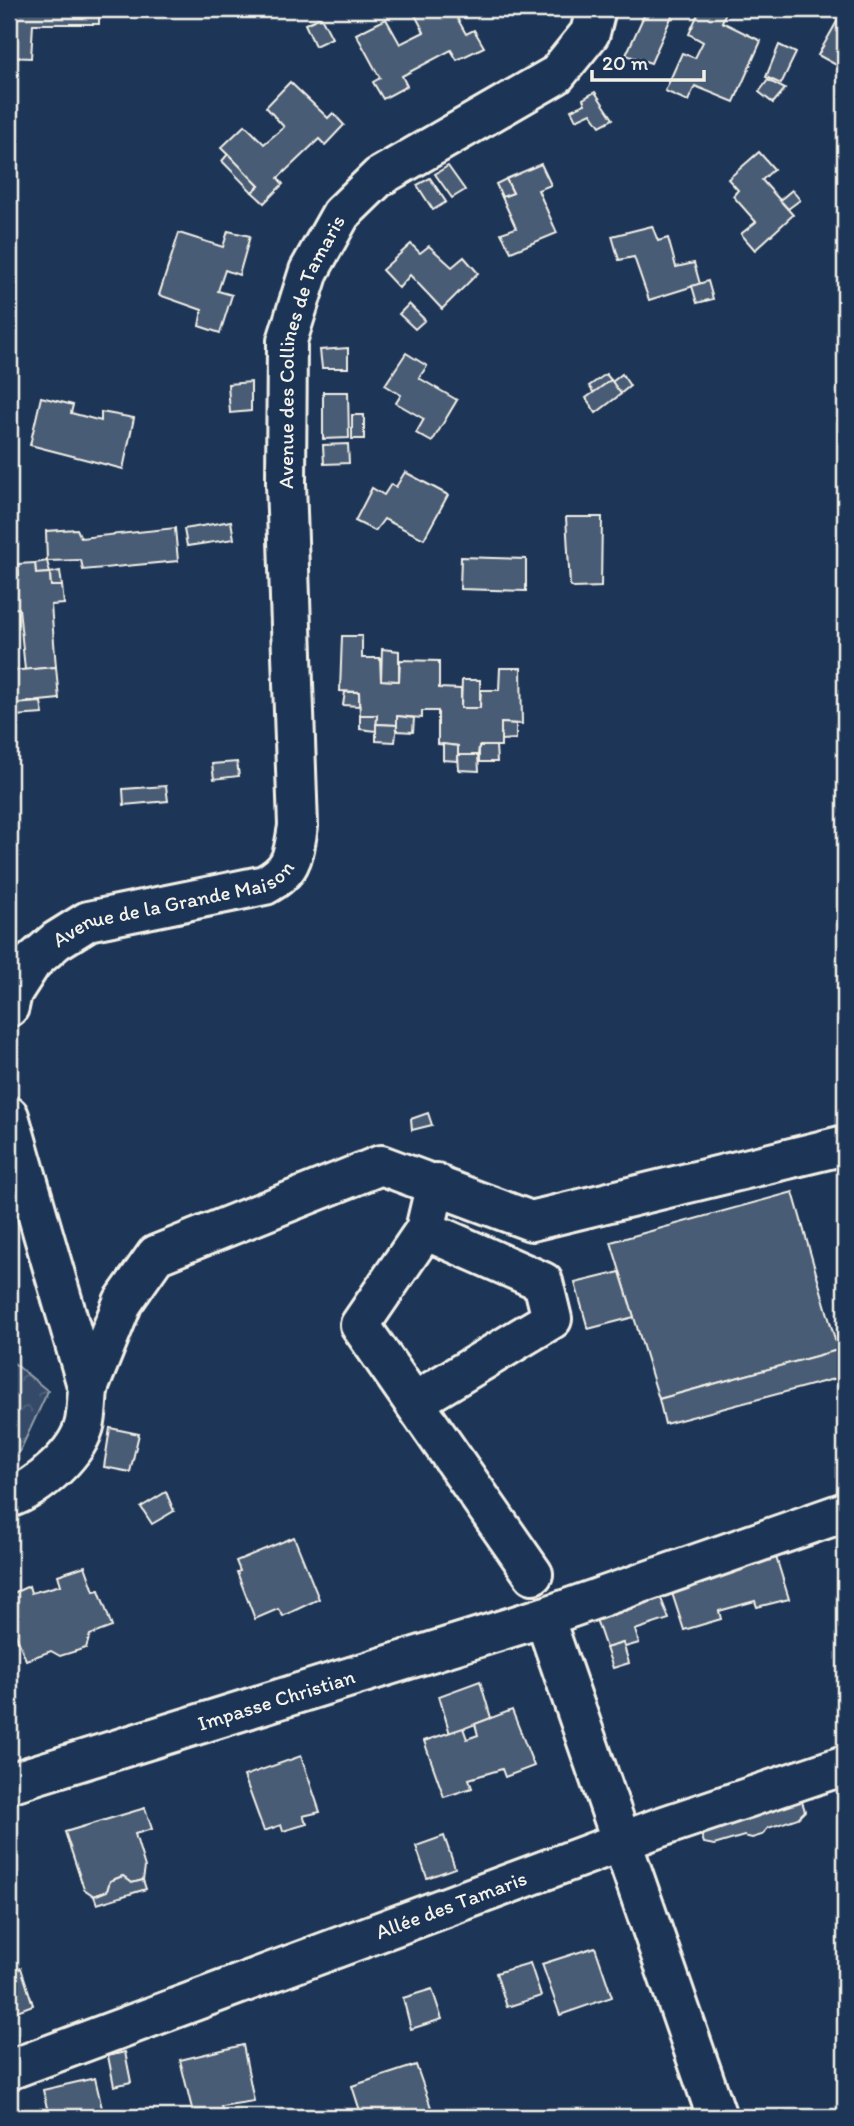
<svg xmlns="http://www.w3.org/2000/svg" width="854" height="2126" font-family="Itim,sans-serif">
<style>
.forest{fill:url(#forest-crowns);stroke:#949ea8;stroke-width:2}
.building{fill:#485b74;stroke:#f4f1e8;stroke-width:2}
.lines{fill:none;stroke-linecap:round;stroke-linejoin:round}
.minor-casing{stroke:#f4f1e8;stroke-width:44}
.minor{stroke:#1d3557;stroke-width:38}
.labels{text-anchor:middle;stroke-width:5;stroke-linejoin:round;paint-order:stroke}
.street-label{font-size:21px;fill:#f4f1e8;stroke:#1d3557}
</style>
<defs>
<pattern id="forest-crowns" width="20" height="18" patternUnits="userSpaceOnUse" patternTransform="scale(1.75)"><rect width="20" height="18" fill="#354a67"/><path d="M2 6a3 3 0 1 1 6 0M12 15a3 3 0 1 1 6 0" fill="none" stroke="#53657d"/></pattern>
</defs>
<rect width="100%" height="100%" fill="#1d3557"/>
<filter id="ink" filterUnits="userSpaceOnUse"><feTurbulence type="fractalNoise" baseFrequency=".0143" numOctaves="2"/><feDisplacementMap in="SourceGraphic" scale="14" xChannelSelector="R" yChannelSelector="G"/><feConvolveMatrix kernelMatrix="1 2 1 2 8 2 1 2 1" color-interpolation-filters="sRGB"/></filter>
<g filter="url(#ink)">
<polygon class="forest" points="9,1359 48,1391 19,1453 9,1457"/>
<g class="building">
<polygon points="9,9 99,9 99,24 33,24 31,58 9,57"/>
<polygon points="412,9 452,9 466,34 474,30 484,47 457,60 451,50 402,76 407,86 383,99 373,82 380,78 356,34 386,19 400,44 424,32"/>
<polygon points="647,9 675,9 651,63 626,55"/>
<polygon points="700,9 727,9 722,22 761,41 734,102 695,86 688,101 665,91 682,53 695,58 703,42 689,34"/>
<polygon points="321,17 332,38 315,46 305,24"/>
<polygon points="839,18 845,22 845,56 838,66 818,55"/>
<polygon points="779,45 796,53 781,84 766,77"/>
<polygon points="768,80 785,89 773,103 759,92"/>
<polygon points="290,82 328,118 333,113 344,125 325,145 319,139 278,178 283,184 264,203 252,192 259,186 221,148 245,125 264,144 284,127 266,107"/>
<polygon points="595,92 613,119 600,126 591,113 576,120 571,110 585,104 583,99"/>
<polygon points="759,152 774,169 762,180 793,215 755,250 741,234 756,222 733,196 738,190 728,179"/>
<polygon points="228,154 259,186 252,192 222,161"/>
<polygon points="541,164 551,185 538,190 557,233 511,252 501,233 516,228 502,197 513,193 506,179"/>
<polygon points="448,166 465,190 452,198 435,174"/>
<polygon points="430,178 446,202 433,210 417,185"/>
<polygon points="506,179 513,193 502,197 496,184"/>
<polygon points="792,190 800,200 788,209 780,200"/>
<polygon points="652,226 658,241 668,238 676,267 694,263 700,284 649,300 634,257 619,260 612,236"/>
<polygon points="228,231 250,236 239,275 225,270 218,291 232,295 220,333 199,326 202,310 159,295 179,233 223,247"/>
<polygon points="411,244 420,253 429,246 452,267 464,257 478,273 442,309 410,275 399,288 382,270"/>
<polygon points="708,281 713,299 697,303 692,286"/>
<polygon points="409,304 425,320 415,329 399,314"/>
<polygon points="348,348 348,368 322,368 320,350"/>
<polygon points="406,353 427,366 419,378 457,400 432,442 416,433 424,419 396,403 401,395 385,385"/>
<polygon points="606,374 611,380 594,393 589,386"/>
<polygon points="622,374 630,386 620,394 612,382"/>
<polygon points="611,380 621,394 596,413 586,398"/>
<polygon points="251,382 251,411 230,413 228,384"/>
<polygon points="323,392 348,392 349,438 323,439"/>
<polygon points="41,397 73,405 71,413 101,421 101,412 134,418 123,469 30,445"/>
<rect x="352" y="415" width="12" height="24"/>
<polygon points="348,444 349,463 324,464 323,445"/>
<polygon points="405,472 448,495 424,539 384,519 375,531 355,521 372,488 384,495 391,484 396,487"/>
<polygon points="566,517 602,517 601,587 574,588 570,585"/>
<polygon points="231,521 234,539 187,546 184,529"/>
<polygon points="175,528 178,561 83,570 81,560 47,561 46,531 77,529 81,538"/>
<polygon points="461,557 526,559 526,591 460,589"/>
<polygon points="47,561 50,573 36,574 35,563"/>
<polygon points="35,563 36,574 50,573 51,586 62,586 64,604 51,605 56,667 25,670 19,608 9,609 9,576 19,575 18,564"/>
<polygon points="18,564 19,575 9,576 9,565"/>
<polygon points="60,571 62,586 51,586 50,573"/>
<polygon points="342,636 362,636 362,658 380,658 381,680 399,681 400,660 439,661 439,688 461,689 461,708 480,708 481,690 499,690 500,668 521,668 522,724 501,723 501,746 479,746 478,755 458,755 458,746 438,744 438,711 422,711 422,718 397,716 397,725 376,724 377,715 360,715 359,692 340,691"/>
<polygon points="382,649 399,651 399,681 381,680"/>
<polygon points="56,667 59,699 9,704 9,671"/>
<polygon points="462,680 480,680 480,708 461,708"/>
<polygon points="345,692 359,692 359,706 343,705"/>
<polygon points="41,702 43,714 14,716 13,704"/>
<polygon points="360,715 377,715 376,731 360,729"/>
<polygon points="397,716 414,718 413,732 397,731"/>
<polygon points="501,723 516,724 516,739 501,740"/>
<polygon points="376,724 397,725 395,742 376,741"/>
<polygon points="443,744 458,746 458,761 443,760"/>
<polygon points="479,746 496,746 497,762 479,762"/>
<polygon points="458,755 478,755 479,771 459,770"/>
<polygon points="237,762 239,776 214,779 212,764"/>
<polygon points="166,786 168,801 124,805 123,789"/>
<polygon points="428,1113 432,1125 412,1130 411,1119"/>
<polygon points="793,1192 838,1350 659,1399 611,1242"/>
<polygon points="620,1272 634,1317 588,1329 575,1283"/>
<polygon points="838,1350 845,1376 665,1424 659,1399"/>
<polygon points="110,1428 139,1434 130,1472 104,1467"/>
<polygon points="166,1492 174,1511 152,1524 141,1507"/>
<polygon points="294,1537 319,1599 283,1616 278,1609 255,1619 237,1572 240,1571 236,1561"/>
<polygon points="776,1557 789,1599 757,1607 755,1601 719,1611 721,1619 684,1630 671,1590"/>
<polygon points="85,1566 94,1591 99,1590 112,1627 90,1635 86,1648 60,1656 51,1651 26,1660 11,1623 15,1621 9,1595 29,1586 31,1593 61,1585 58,1575"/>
<polygon points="660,1596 669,1619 635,1630 639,1643 625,1647 623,1643 606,1648 596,1619"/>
<polygon points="623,1643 629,1663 613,1668 606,1648"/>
<polygon points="480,1681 491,1718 450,1734 439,1696"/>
<polygon points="512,1710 534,1766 505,1777 502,1769 469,1779 472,1788 444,1797 424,1741 463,1728 467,1739 478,1735 475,1724"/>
<polygon points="301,1756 320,1812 303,1816 307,1824 283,1831 281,1825 264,1831 244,1776"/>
<polygon points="800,1795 805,1811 798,1818 768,1828 762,1835 752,1838 744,1836 714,1845 704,1843 699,1828"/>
<polygon points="145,1808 152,1829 135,1834 145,1867 143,1880 132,1883 123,1876 110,1881 107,1891 94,1896 84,1889 65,1832"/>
<polygon points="444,1836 455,1868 427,1878 416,1846"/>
<polygon points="123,1876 132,1883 143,1880 146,1889 97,1904 94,1896 107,1891 110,1881"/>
<polygon points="595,1947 612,1997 560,2015 542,1964"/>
<polygon points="530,1963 541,1996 507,2007 496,1973"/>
<polygon points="21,1968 33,2005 9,2014 9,1972"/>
<polygon points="432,1989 442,2019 411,2029 403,1998"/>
<polygon points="243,2045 254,2101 221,2106 223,2113 194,2117 180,2060"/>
<polygon points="125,2052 131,2082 114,2086 108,2056"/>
<polygon points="416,2065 433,2113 420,2117 362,2117 352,2086"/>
<polygon points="95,2078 104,2117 49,2117 43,2090"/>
</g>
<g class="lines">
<defs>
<g id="minor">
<path id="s1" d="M9,1007L12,993L32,962L56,941L88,921L265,885C293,870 293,856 298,826L286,483L287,341L309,271L341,214L379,177L556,75L590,33L596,9"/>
<path d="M9,1116L88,1389C87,1400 87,1412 85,1422C79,1453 38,1488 9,1498"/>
<polyline points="436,1183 425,1230 360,1325 533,1574"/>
<polyline points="88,1389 123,1302 156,1255 381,1165 531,1221 845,1145"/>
<polyline points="414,1402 552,1319 543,1282 425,1230"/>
<polyline points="544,1617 717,2117"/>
<path id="s2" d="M9,1783L544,1617L845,1512"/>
<path id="s3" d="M9,2070L658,1828L845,1765"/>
</g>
</defs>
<use href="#minor" class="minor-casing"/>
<use href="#minor" class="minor"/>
</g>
</g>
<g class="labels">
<g class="street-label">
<text dy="7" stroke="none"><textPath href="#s1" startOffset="852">Avenue des Collines de Tamaris</textPath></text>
<text dy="7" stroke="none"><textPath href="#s1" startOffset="208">Avenue de la Grande Maison</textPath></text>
<text dy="7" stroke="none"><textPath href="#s2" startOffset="280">Impasse Christian</textPath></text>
<text dy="7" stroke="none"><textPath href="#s3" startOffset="472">Allée des Tamaris</textPath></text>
</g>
</g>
<rect width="854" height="2126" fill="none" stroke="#1d3557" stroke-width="35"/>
<rect x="18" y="18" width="819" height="2091" fill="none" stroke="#f4f1e8" stroke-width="2.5" filter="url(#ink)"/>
<path d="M592 70v10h112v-10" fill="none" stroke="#f4f1e8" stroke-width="3.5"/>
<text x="602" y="70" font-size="21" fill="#f4f1e8" stroke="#1d3557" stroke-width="5" paint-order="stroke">20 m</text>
</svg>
